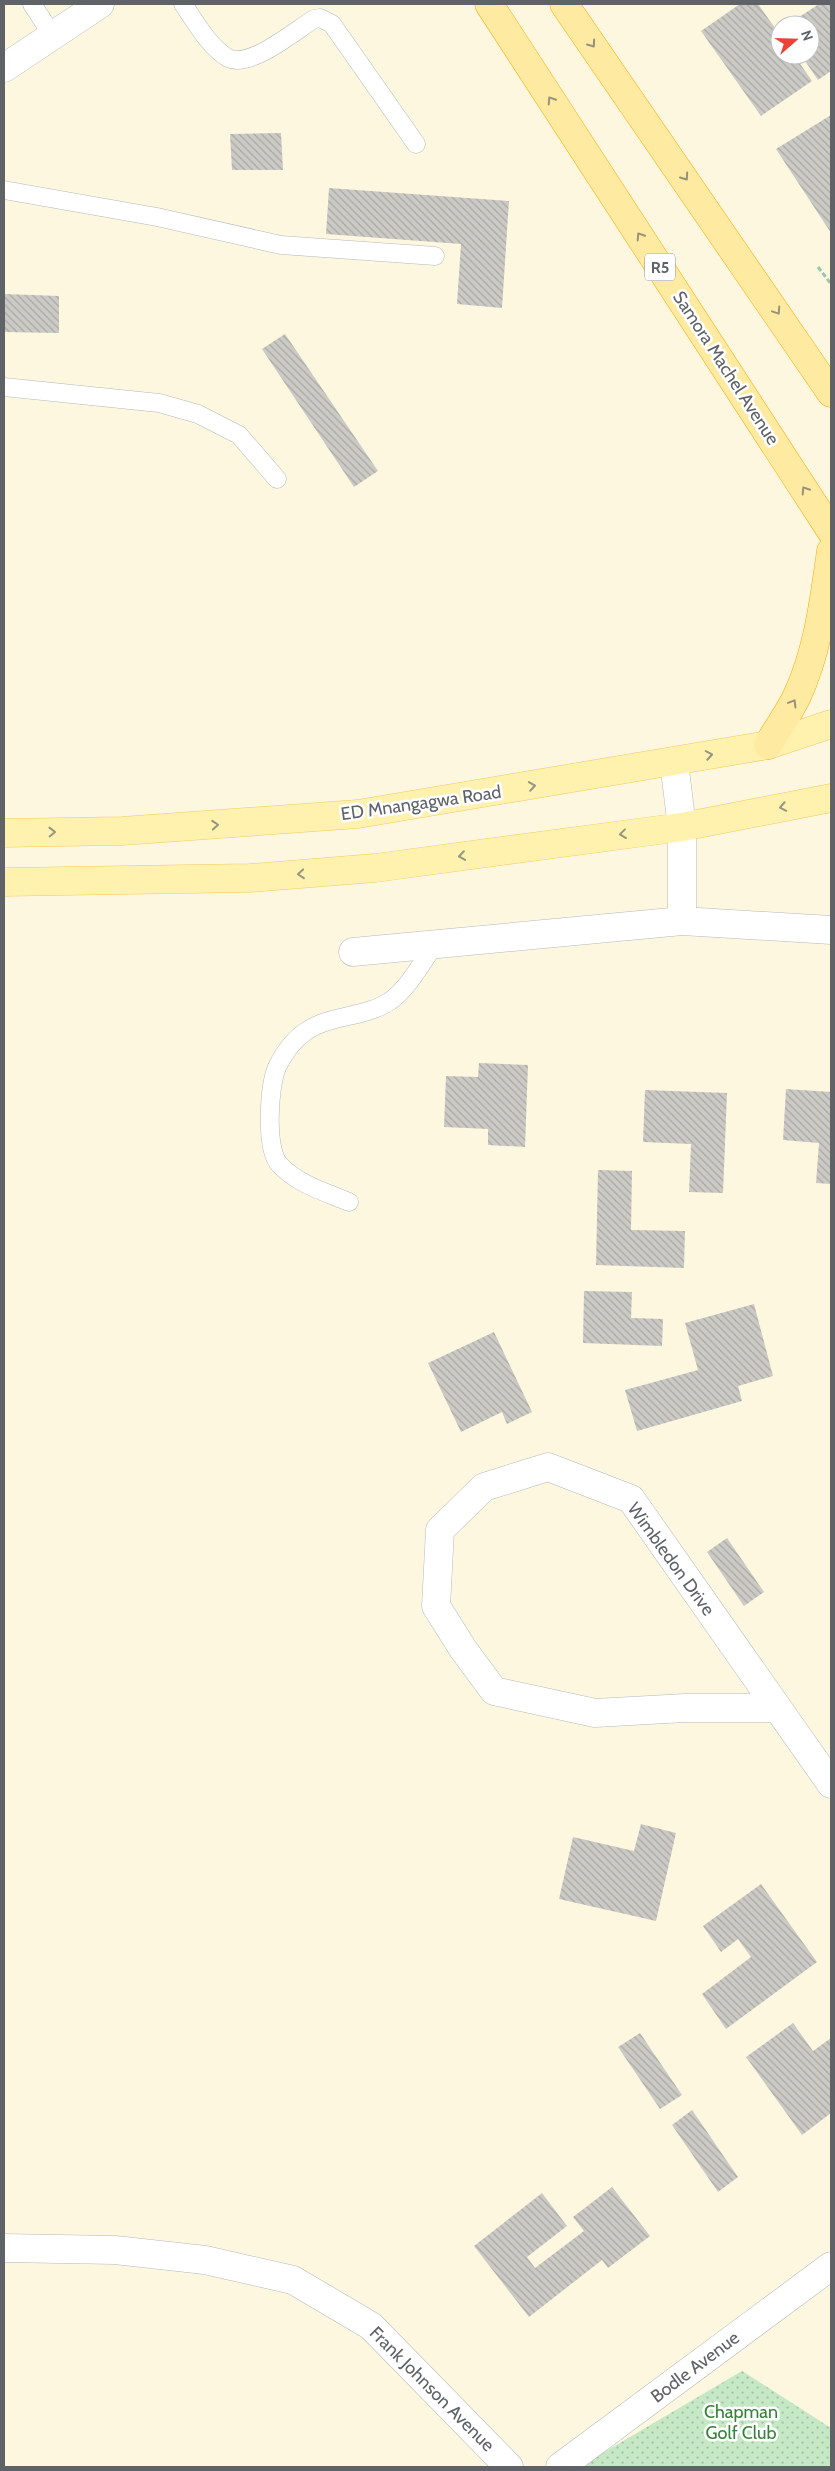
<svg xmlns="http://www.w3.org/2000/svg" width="835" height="2471" font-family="Cabin,sans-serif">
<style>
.commercial{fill:#fef7e0;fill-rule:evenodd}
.grass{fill:url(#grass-dots)}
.building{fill:url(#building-back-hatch)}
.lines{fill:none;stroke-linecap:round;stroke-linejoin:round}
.service-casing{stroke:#b5b8bc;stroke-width:19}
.minor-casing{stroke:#b5b8bc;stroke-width:29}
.primary-casing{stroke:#f2c960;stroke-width:29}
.trunk-casing{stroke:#f9ab00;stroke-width:29}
.path{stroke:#9cc7a9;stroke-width:3;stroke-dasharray:5 2.5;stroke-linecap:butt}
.service{stroke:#fff;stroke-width:18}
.minor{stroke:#fff;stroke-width:28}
.primary{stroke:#fff2af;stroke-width:28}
.trunk{stroke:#feeaa1;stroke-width:28}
.oneway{stroke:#97927c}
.oneway2{stroke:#979581}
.labels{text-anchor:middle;stroke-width:5;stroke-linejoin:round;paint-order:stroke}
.shield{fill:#fff;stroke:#8f9295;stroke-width:1}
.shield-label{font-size:16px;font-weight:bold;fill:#5f6368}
.street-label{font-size:18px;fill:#5f6368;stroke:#fff}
.park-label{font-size:18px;fill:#348238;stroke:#fff}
</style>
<defs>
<pattern id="grass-dots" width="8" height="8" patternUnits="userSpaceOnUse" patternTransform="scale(1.25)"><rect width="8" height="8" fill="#c5e8c5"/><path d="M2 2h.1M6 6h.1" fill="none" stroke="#a3c0a4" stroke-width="1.8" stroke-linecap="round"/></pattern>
<pattern id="building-back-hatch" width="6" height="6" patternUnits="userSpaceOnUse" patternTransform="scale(1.25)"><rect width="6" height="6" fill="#cccac5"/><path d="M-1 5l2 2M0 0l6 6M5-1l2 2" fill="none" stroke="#a9a8a4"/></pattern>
</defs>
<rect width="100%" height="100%" fill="#f1efe8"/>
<path class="commercial" d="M4,4H831V2428L742,2371L579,2467H4ZM780,25H810V55H780Z"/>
<polygon class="grass" points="742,2371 831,2428 831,2467 579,2467"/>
<g class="building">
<polygon points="740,4 758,4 780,35 780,55 794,55 812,81 761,116 701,31"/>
<polygon points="819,4 831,4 831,71 818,80 801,55 810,55 810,25 787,25"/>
<polygon points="831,115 831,233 776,149"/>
<polygon points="281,133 283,170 232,170 230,134"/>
<polygon points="329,188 509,201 502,308 457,304 461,244 326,234"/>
<polygon points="4,294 59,296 59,333 4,332"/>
<polygon points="285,334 378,471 354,487 262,349"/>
<polygon points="479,1063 528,1065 525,1147 488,1145 488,1129 444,1127 446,1076 478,1077"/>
<polygon points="786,1089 831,1092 831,1184 816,1183 819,1143 783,1140"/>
<polygon points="645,1090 727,1093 723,1193 689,1192 691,1144 643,1142"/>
<polygon points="598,1170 632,1171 631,1230 685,1231 684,1268 596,1265"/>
<polygon points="584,1291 632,1292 631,1318 663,1319 662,1346 583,1343"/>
<polygon points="754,1304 773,1376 738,1386 742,1401 637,1431 625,1390 698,1370 685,1323"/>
<polygon points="494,1332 532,1412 507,1424 502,1412 461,1432 428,1363"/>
<polygon points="727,1538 764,1592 744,1606 707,1552"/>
<polygon points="641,1824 676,1833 656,1921 559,1899 573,1837 634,1851"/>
<polygon points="761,1884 817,1962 726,2029 702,1994 751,1957 738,1939 721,1952 703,1926"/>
<polygon points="793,2023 813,2051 831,2038 831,2113 802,2135 746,2057"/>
<polygon points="640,2033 682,2095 660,2109 618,2047"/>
<polygon points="692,2110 738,2177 718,2192 672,2125"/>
<polygon points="612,2187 650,2236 608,2268 602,2260 529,2317 474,2246 542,2193 567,2226 527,2257 535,2268 584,2231 573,2217"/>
</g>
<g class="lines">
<defs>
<g id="service">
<polyline points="32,4 53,36"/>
<path d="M183,4C195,21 209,47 228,58C250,69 296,30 314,19L320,18L332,24L416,144"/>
<polyline points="4,190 157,217 281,245 435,256"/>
<polyline points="4,387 159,403 198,414 239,435 277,479"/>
<path d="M349,1202C325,1192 297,1184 279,1164C265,1148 269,1086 277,1067C284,1053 292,1041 305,1032C330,1014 365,1018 390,1001C407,990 423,961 435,944"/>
</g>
<g id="minor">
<polyline points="4,68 100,4"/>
<polyline points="674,762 682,827 682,921"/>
<polyline points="353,952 682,921 831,930"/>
<polyline points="777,1708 685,1708 595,1713 494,1691 463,1649 436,1606 440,1530 484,1487 548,1467 631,1499 831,1784"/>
<polyline points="4,2248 115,2250 205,2260 293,2280 371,2326 509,2467"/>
<polyline points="560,2467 831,2266"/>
</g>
<g id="primary">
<polyline points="4,833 122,831 358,814 768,745 831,724"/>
<polyline points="4,882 250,878 375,868 682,827 831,798"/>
</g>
<g id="trunk">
<polyline points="489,4 831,531"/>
<polyline points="564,4 831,393"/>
<path d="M768,745C777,729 789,713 797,696C818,651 824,600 831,551"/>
</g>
</defs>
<use href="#service" class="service-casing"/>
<use href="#minor" class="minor-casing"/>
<use href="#primary" class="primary-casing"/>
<use href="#trunk" class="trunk-casing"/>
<polyline class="path" points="818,267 831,284"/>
<use href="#service" class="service"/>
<use href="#minor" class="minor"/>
<use href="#primary" class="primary"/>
<use href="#trunk" class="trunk"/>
</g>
<defs><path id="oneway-chevron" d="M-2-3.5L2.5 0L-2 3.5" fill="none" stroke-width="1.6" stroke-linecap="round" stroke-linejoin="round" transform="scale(1.25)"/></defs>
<g class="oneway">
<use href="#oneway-chevron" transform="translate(592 44) rotate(55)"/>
<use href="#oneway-chevron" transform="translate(551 100) rotate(-123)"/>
<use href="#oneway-chevron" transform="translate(685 177) rotate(55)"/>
<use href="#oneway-chevron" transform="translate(640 236) rotate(-123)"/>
<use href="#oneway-chevron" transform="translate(777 311) rotate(56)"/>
<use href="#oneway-chevron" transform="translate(805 490) rotate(-123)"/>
<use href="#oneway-chevron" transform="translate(793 703) rotate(-59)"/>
</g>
<g class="oneway2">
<use href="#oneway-chevron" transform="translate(709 755) rotate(-10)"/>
<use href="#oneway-chevron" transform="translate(532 786) rotate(-9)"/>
<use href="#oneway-chevron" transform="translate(783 807) rotate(169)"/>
<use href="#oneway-chevron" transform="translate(215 825) rotate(-4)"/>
<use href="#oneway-chevron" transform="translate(52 832) rotate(-1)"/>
<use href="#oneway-chevron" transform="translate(623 834) rotate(173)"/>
<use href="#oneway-chevron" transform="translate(462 856) rotate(172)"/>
<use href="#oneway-chevron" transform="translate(301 874) rotate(175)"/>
</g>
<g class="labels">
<rect class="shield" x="645" y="253.5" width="30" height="27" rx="4"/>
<g class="shield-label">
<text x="660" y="273">R5</text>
</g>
<g class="street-label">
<text transform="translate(726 368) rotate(57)" y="6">Samora Machel Avenue</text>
<text transform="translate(421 803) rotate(-8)" y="6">ED Mnangagwa Road</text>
<text transform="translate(671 1559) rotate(54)" y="6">Wimbledon Drive</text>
<text transform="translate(695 2367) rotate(-37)" y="6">Bodle Avenue</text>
<text transform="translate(432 2389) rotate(45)" y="6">Frank Johnson Avenue</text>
</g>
<g class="park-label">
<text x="741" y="2418">Chapman<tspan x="741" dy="21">Golf Club</tspan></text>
</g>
</g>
<rect width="835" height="2471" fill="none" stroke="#5f6368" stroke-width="10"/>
<g transform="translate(795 40) rotate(70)"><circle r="24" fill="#ffffff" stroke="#bfc1c3"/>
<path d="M0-4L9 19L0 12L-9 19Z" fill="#ea4335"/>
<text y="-8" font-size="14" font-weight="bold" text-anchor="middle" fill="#5f6368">N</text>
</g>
</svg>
